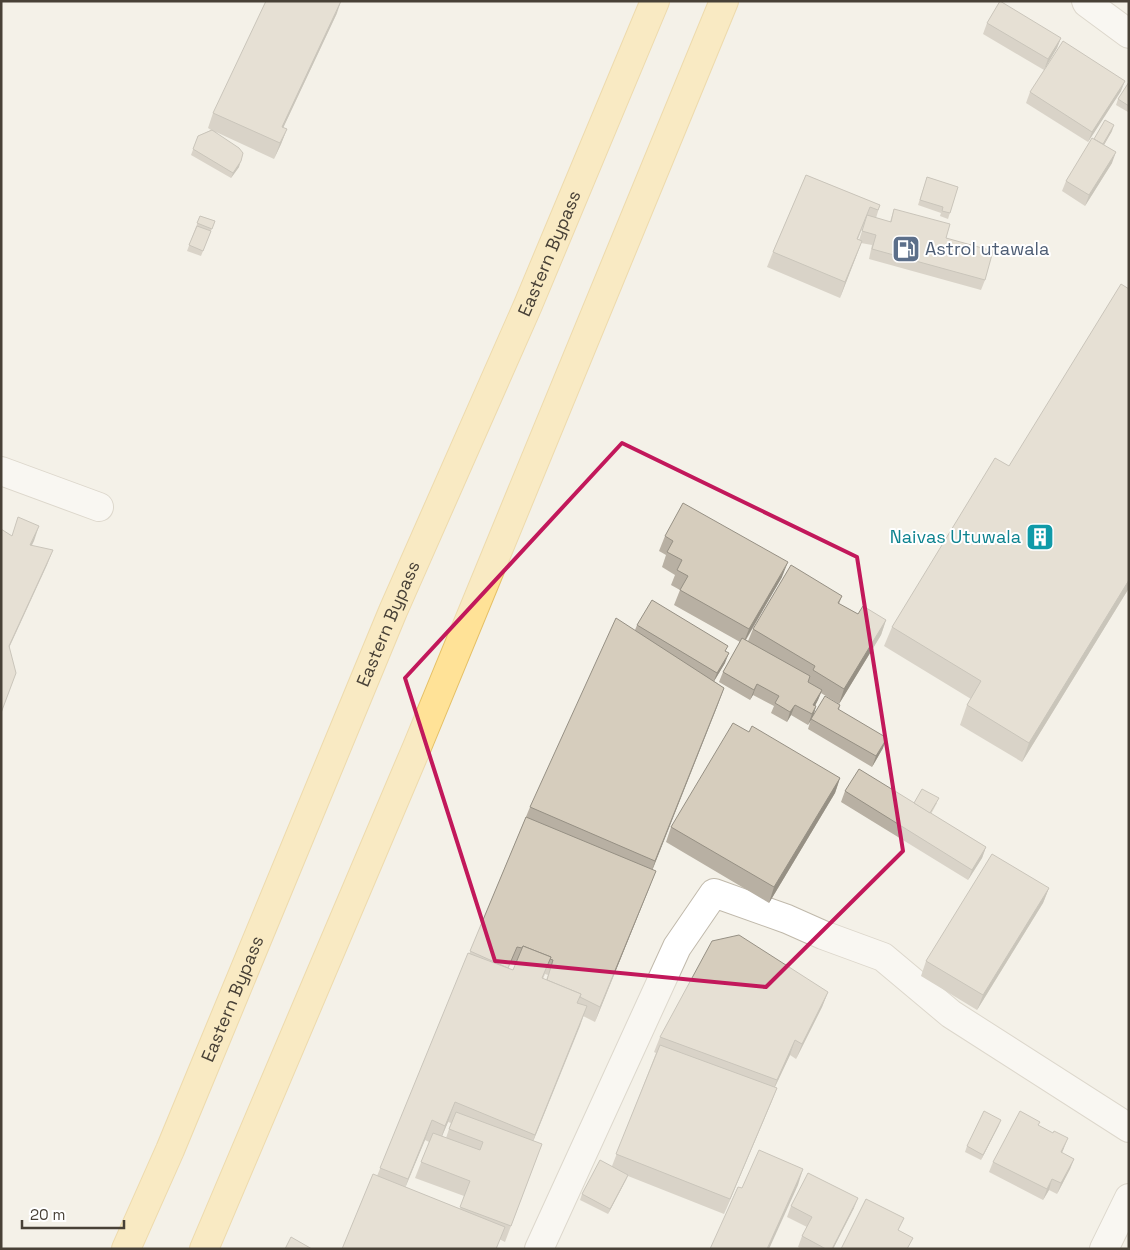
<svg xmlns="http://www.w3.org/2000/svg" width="1130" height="1250" font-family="'Space Grotesk',sans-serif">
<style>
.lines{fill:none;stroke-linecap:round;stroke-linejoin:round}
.minor-casing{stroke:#c0b9ab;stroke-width:30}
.primary-casing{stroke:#e5c066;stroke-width:30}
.minor{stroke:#fff;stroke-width:28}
.primary{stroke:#ffe297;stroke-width:28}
.wall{fill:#b8b0a3;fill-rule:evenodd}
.shaded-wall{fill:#969084}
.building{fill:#d6cdbd;stroke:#969084}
.marked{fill:none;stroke:#c2185b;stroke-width:4;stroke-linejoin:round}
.labels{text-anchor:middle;stroke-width:4;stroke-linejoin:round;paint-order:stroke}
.service-label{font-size:18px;fill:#4e5e75;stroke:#fff;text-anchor:start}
.street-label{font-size:18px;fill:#484137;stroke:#fff}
.culture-label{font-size:18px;fill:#0d838f;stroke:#fff;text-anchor:end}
</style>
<rect width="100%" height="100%" fill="#f4f1e8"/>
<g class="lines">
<defs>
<g id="minor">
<polyline points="1086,1 1087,3 1129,34"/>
<polyline points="1,471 99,507"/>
<polyline points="539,1249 677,947 714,893 787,919 823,935 883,957 951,1014 1129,1128"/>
<polyline points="1104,1249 1129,1198"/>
</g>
<g id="primary">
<path id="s1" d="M126,1249L170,1150L393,611L528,305L655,1"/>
<polyline points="204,1249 417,747 724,1"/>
</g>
</defs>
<use href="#minor" class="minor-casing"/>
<use href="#primary" class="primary-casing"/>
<use href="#minor" class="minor"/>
<use href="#primary" class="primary"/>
</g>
<g class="wall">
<polygon points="337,13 283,128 287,129 281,144 274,159 216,132 239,167 231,178 191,155 198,136 211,130 208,128 213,113"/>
<polygon points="987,23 1061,38 1057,48 1044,70 983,34"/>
<polygon points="1129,82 1129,111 1128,112 1116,105 1118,99"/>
<polygon points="1121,91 1088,142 1026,103 1030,92"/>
<polygon points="1112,131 1104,145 1112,163 1085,206 1062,191 1066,181 1094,139"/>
<path d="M806,175L880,205L876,218L890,222L894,209L946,238L985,280L981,290L869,259L872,245L861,243L840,298L767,267L773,252ZM865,222L859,240L858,239Z"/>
<polygon points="927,177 958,187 948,219 940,216 941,213 918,205"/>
<polygon points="200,216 215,221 201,256 187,251"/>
<polygon points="1129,289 1129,588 1022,762 960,725 967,705 971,699 884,646 892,627 1009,466"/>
<polygon points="665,536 782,577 746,640 748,641 753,629 842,596 839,604 858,614 886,620 881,635 839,704 821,693 815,706 816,706 813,717 840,705 839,710 883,748 872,767 808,729 811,719 808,725 791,715 787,722 771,713 774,706 753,695 750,700 719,682 723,672 740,642 674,605 680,590 671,585 675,575 662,567 666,555 659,551"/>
<path d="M637,625L726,651L725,663L714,681L724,688L652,870L650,886L595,1022L583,1016L533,1141L542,1144L505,1242L377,1176L523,824L530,807L635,630ZM511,962L516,963L513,970L508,969ZM545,974L548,975L546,980L543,979ZM448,1122L451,1123L446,1138L442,1136ZM425,1140L429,1142L415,1178L464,1196L460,1209L405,1187Z"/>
<polygon points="749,732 840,778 835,793 769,903 666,842 671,827"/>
<polygon points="845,791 914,803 937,803 931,814 986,847 982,858 968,880 841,802"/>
<polygon points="1049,888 1043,903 977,1010 921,976 926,961"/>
<polygon points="828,992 822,1007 796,1059 790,1055 775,1087 777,1088 771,1103 724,1214 628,1176 608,1214 580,1200 582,1194 612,1166 656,1053 654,1052 660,1037"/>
<polygon points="999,1125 981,1160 965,1152 967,1146"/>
<polygon points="1039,1126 1064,1148 1062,1153 1074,1159 1070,1169 1057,1194 1049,1190 1043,1200 989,1172 993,1162"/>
<polygon points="791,1206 854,1208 833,1249 802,1249 798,1247 802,1236 807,1227 787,1217"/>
</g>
<g class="shaded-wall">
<polygon points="341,1 337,13 276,143 282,127"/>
<polygon points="1061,38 1057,48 1044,70 1048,59"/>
<polygon points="1125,81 1121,91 1088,142 1092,132"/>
<polygon points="1114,125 1112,131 1101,150 1103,145"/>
<polygon points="287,129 281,144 274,159 280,143"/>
<polygon points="1116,152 1112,163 1085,206 1089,195"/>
<polygon points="241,161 239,167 231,178 233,173"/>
<polygon points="862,241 856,257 840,298 845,282"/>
<polygon points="39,526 34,541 24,561 30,545"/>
<polygon points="53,550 47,565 3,661 9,646"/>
<polygon points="788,562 782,577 743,644 749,629"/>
<polygon points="1129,580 1129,588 1022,762 1029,743"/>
<polygon points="886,620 881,635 839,704 844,689"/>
<polygon points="729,653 725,663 713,683 717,673"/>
<polygon points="757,684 753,695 750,700 754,690"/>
<polygon points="724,688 717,707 648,881 655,861"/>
<polygon points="822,690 818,700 810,715 813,705"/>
<polygon points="795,705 791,715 787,722 790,712"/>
<polygon points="816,706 813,717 808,725 812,714"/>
<polygon points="887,738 883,748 872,767 876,756"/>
<polygon points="840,778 835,793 769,903 774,887"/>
<polygon points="986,847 982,858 968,880 972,870"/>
<polygon points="656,871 650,886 595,1022 600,1007"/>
<polygon points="1049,888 1043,903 977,1010 983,995"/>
<polygon points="828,992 822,1007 796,1059 802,1044"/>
<polygon points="587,1006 580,1026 528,1154 535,1135"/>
<polygon points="795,1040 790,1055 771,1095 777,1080"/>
<polygon points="777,1088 771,1103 724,1214 730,1199"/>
<polygon points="455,1102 448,1122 438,1146 445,1126"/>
<polygon points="432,1120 425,1140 401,1198 408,1179"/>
<polygon points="1001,1120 999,1125 981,1160 983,1155"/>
<polygon points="1068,1138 1064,1148 1057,1162 1061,1152"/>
<polygon points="1074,1159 1070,1169 1057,1194 1061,1183"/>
<polygon points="803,1169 798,1185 769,1249 767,1249"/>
<polygon points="628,1175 626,1180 608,1214 610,1209"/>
<polygon points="1052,1179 1049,1190 1043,1200 1047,1189"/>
<polygon points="858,1198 854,1208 833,1249 832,1249"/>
</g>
<g class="building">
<polygon points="266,1 341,1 282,127 287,129 280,143 213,113"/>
<polygon points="1000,1 1061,38 1048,59 987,23"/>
<polygon points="1063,41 1125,81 1092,132 1030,92"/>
<polygon points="1129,82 1129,106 1118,99"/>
<polygon points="1105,120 1114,125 1103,144 1094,139"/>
<polygon points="212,130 239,148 243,153 241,161 233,173 193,149 198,136"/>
<polygon points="1092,138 1116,152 1089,195 1066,181"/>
<polygon points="806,175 880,205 878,210 870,207 857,239 862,241 845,282 773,252"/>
<polygon points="927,177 958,187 950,213 942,211 943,207 920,200"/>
<polygon points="894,209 950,224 946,238 993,251 985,280 872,249 876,235 862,231 867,215 891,222"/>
<polygon points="200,216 215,221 212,229 197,223"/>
<polygon points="197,226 211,231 203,251 189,245"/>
<polygon points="1121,284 1129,289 1129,580 1029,743 967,705 981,681 892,627 995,458 1009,466"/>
<polygon points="683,503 788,562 749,629 680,590 688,576 677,570 682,560 667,552 673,541 665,536"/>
<polygon points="18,517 39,526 30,545 53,550 9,646 16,673 1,713 1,529 12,536"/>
<polygon points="791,565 842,596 838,603 858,614 863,606 886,620 844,689 813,670 815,666 753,629"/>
<polygon points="652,600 728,646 725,651 729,653 717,673 637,625"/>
<polygon points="616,618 724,688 655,861 530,807"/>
<polygon points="742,638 810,676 808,682 822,690 813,705 816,706 812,714 795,705 790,712 775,703 779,696 757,684 754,690 723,672"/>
<polygon points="825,696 840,705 838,709 887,738 876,756 811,719"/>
<polygon points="733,723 749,732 752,726 840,778 774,887 671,827"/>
<polygon points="859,769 986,847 972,870 845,791"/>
<polygon points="922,789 939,798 930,813 914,803"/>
<polygon points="526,817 656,871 600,1007 580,997 581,994 547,980 553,960 550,959 551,957 523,946 522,948 517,947 508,968 470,951"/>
<polygon points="992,854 1049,888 983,995 926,961"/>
<polygon points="739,935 828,992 802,1044 795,1040 777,1080 660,1037 712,941"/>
<polygon points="523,946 551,957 542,978 581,994 577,1003 587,1006 535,1135 455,1102 445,1126 432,1120 408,1179 380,1168 468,953 513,970"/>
<polygon points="660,1045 777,1088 730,1199 616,1154"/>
<polygon points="984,1111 1001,1120 983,1155 967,1146"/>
<polygon points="1020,1111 1040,1122 1038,1125 1053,1133 1054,1131 1068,1138 1061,1152 1074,1159 1061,1183 1052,1179 1047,1189 993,1162"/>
<polygon points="456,1112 542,1144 511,1226 460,1207 470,1181 421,1162 433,1133 480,1150 483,1142 449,1129"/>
<polygon points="759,1150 803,1169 767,1249 710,1249 738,1187 742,1188"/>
<polygon points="600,1160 628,1175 610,1209 582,1194"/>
<polygon points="808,1173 858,1198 832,1249 826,1249 802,1236 812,1217 791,1206"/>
<polygon points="373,1174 505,1227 496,1249 342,1249"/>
<polygon points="866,1199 904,1218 898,1230 913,1238 907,1249 841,1249"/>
<polygon points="291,1237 312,1249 285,1249"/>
</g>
<path d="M0 0H1130V1250H0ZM622,443L857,557L903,851L766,987L495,961L405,678Z" fill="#f4f1e8" fill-opacity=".55" fill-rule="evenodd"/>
<path class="marked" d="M622,443L857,557L903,851L766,987L495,961L405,678Z"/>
<defs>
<symbol id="fuel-square" viewBox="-11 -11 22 22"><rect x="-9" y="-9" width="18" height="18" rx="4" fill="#5c6f8a" stroke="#fff"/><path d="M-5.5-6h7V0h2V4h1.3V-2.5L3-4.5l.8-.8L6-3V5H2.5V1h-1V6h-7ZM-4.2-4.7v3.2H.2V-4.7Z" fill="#fff"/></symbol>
<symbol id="building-square" viewBox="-11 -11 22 22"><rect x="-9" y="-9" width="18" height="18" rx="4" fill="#0f9aa8" stroke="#fff"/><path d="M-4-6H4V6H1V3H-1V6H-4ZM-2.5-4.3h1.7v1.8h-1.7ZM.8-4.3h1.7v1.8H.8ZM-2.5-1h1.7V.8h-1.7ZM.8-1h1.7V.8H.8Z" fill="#fff"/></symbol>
</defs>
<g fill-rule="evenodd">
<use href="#fuel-square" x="890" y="233" width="32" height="32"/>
<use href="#building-square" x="1024" y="521" width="32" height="32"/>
</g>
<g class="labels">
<g class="service-label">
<text x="925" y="255">Astrol utawala</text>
</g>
<g class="street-label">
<text dy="6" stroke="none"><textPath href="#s1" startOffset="1082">Eastern Bypass</textPath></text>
<text dy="6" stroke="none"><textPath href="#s1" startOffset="678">Eastern Bypass</textPath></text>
<text dy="6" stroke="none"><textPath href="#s1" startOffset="272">Eastern Bypass</textPath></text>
</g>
<g class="culture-label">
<text x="1021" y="543">Naivas Utuwala</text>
</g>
</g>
<rect width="1130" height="1250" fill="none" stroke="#484137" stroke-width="5"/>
<path d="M22 1220v8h102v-8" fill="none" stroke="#484137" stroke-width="2.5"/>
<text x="30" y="1220" font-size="15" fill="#484137" stroke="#ffffff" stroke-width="4" paint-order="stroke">20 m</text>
</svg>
